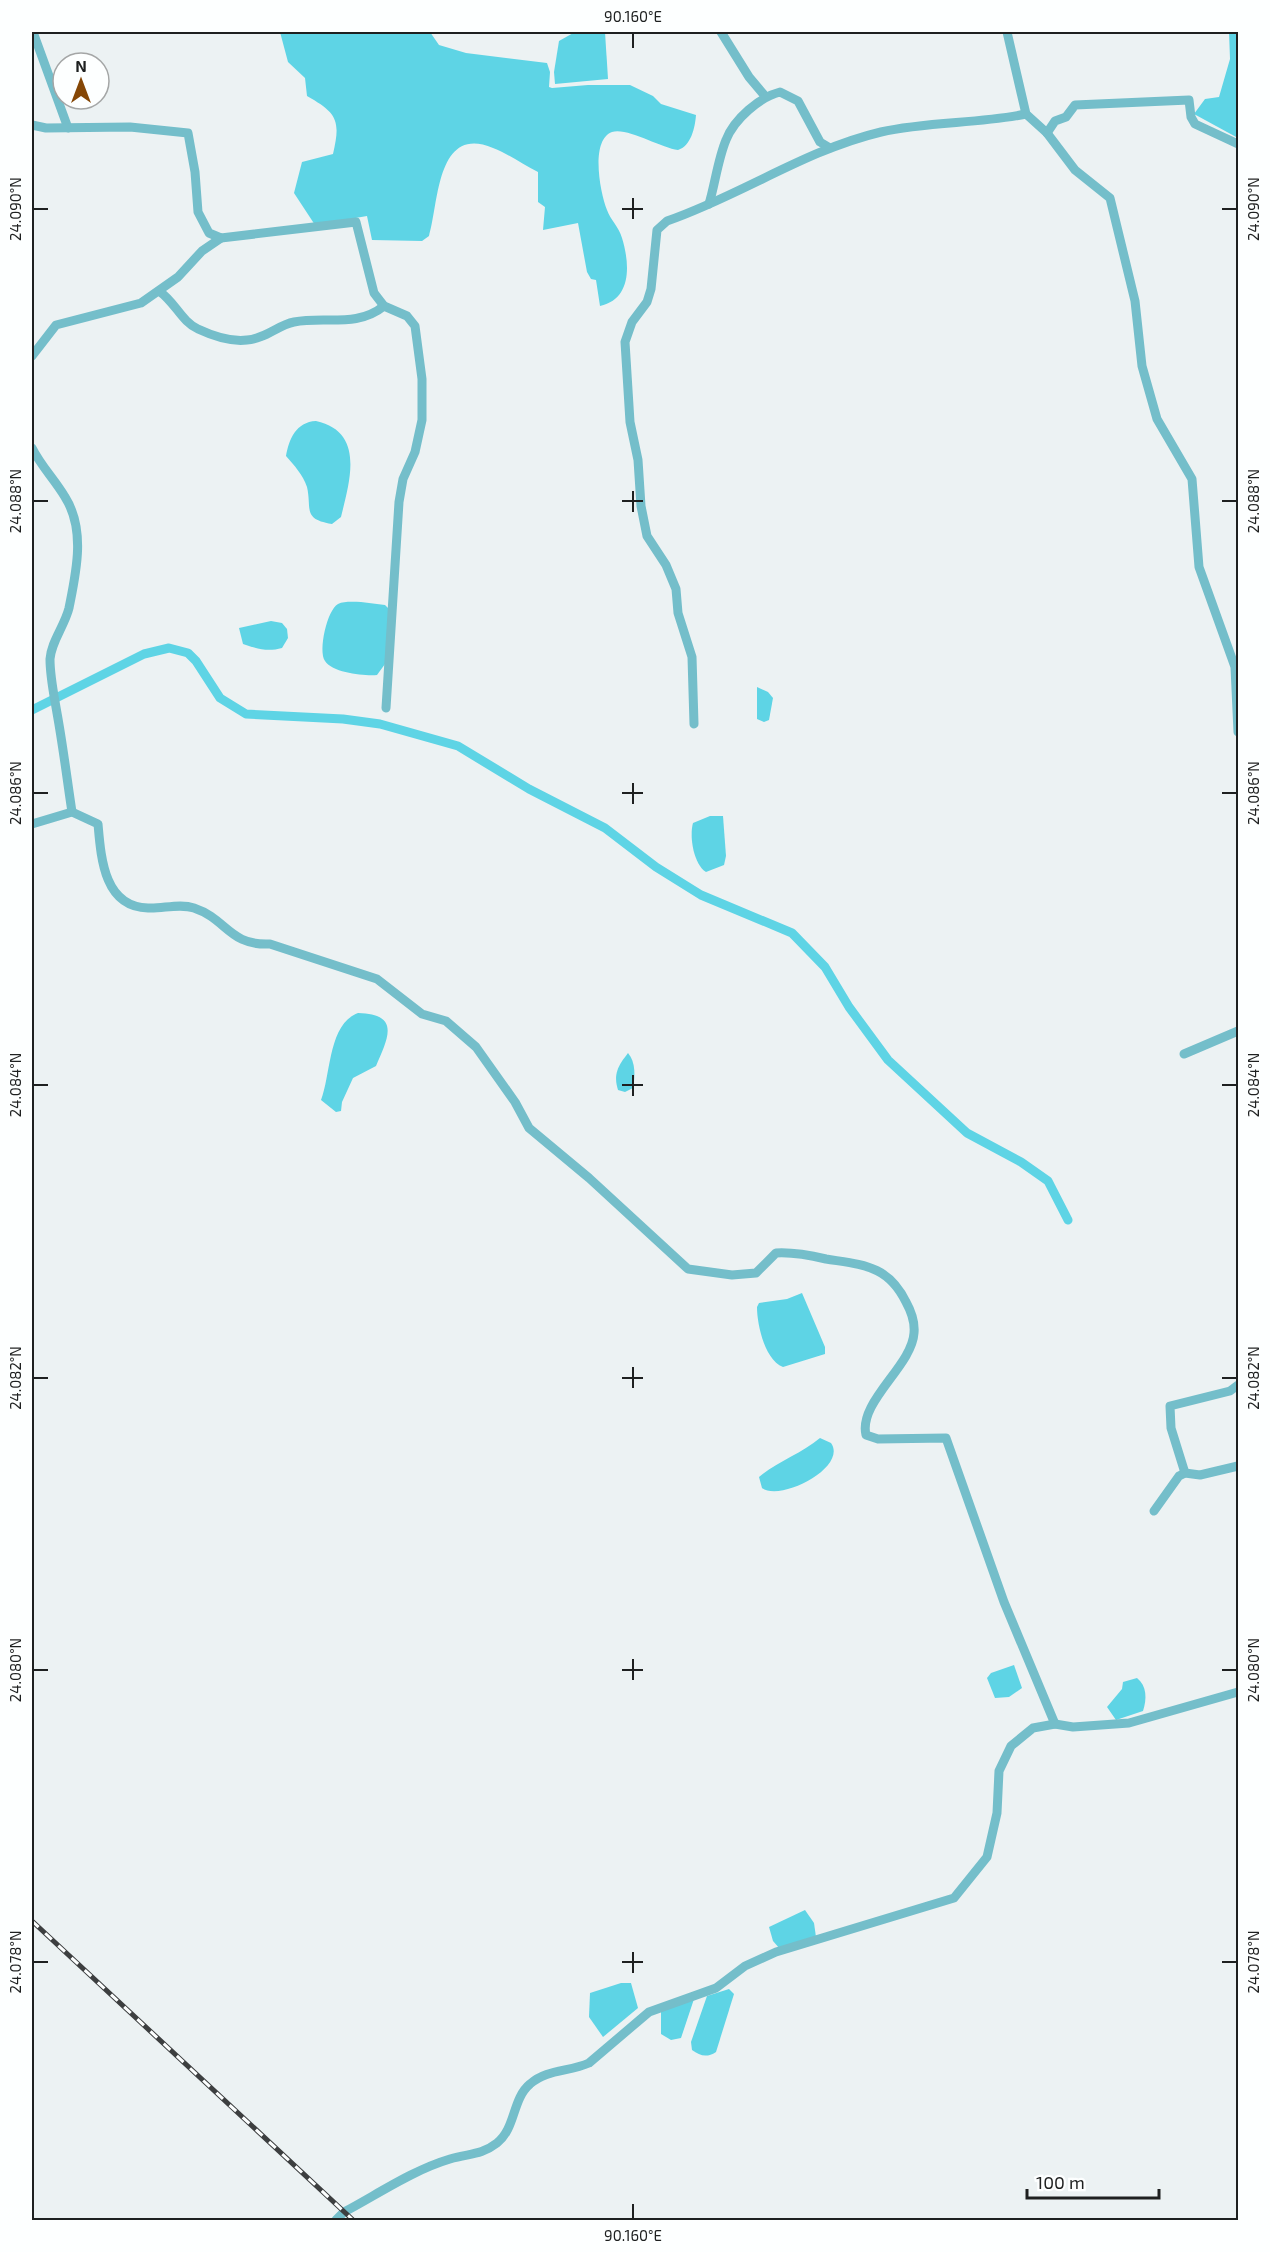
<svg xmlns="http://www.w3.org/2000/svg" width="1270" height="2252" font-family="'Exo 2',sans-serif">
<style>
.water{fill:#5ed4e5}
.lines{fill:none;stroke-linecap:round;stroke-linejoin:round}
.canal{stroke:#5ed4e5;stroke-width:9}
.street{stroke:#74beca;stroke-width:9}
.rail-casing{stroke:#3d3f40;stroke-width:5}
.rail{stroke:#fdffff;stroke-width:3;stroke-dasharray:9;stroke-linecap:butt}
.ticks{fill:none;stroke:#1e2020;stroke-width:2}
.neatline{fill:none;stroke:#1e2020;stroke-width:2}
.ticks-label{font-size:15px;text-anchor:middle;fill:#1e2020}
</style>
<rect width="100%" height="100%" fill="#ecf2f3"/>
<g class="water">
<path d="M280,32H430L439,45L466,53L547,63L550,72L549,87L552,88L588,85H630L653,96L661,104L696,115C695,128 691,146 678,150C661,148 627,127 612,132C590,140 600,193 607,210C610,219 619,227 622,238C630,264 632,299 600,306L596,280L591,279L587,272L578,223L543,230L545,207L538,202V172C523,165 509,154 493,148C436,124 439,204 429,236L422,241L372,240L367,216L315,225L294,193L302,162L333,154C341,120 337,113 307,96L305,78L288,62Z"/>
<polygon points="575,32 605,32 608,79 555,84 554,72 559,41"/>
<polygon points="1229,32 1238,32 1238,138 1194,114 1205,99 1219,97 1230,59"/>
<path d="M316,421C365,432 350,480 341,517L332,524C302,519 312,509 307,487C303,475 294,465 286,456C289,439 296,422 316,421Z"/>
<path d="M361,602L385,605L389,609L385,664L377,675C364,676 333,673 325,661C318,651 327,610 338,604C344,601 354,602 361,602Z"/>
<path d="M271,621L282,623L287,629L288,638L282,648C268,652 257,649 243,644L239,628Z"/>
<polygon points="757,687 768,692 773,698 769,720 764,722 757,719"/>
<path d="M710,816H723L726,856L724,865L706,872C694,865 689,837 693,823Z"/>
<path d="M358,1013C401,1014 388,1038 376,1066L353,1078L342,1102L341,1111L336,1112L321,1100C331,1075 328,1024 358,1013Z"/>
<path d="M628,1053C636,1062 635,1077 633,1088L625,1092L618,1090C613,1074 618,1066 628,1053Z"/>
<path d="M802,1293L825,1347V1354L783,1367C765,1360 757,1325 757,1307L759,1303L787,1299Z"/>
<path d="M820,1438L831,1443C848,1467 781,1502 762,1488L759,1477C778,1461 801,1454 820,1438Z"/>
<polygon points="1014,1665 1022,1688 1009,1697 995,1698 987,1678 991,1673"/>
<path d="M1137,1678C1147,1686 1147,1699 1143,1711L1116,1720L1107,1707L1122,1689L1123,1682Z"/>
<polygon points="805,1910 814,1923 816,1937 780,1949 773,1941 769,1927"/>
<polygon points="621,1983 631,1983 638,2008 603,2037 589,2017 590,1993"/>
<path d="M729,1989L734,1994L716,2052C707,2058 700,2056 692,2050L691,2042L707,1996Z"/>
<polygon points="694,1999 681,2038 671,2040 661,2034 661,2010"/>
</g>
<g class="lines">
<polyline class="canal" points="32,710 144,654 169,648 188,653 196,661 220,698 246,714 343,719 380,724 458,746 529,789 605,828 656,867 701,895 792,933 825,967 849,1007 888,1060 967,1133 1021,1162 1048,1181 1068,1220"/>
<g class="street">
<polyline points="33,32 68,128"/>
<polyline points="721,32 749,77 765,96"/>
<polyline points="1007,32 1026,114 1047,133 1075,170 1110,198 1135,301 1142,366 1157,419 1192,479 1199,567 1235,667 1238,732"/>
<polyline points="32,125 46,128 130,127 188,133 195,172 198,212 209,233 221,238 356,222 374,293 384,306 407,316 415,326 422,379 422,420 415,452 403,479 399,502 386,708"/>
<polyline points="1047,133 1055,121 1066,117 1075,105 1189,100 1191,117 1195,124 1238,144"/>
<path d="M709,204C715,184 718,159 726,140C734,119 760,97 780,92L798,101L820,142L830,148"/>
<path d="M159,291C175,302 182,322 198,329C213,336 231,342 247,340C265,339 278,325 294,322C325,316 357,328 384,306"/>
<polyline points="32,356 56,325 141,303 178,277 202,251 221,238"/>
<path d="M32,448C41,466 55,480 65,497C86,530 76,573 69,608C65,625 51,642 50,659C50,677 54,695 57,713C63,746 67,779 72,812"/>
<path d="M694,724L692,657L678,613L676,589L666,565L647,536L641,506L638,460L630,422L625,342L632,322L647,302L651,289L657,230L667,221C740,196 805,150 881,132C928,121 979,124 1026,114"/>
<path d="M32,824L72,812L98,824C101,858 104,907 148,908C162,909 180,903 194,908C227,919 229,946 270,944L377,979L422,1014L446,1021L476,1047L515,1102L529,1128L589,1178L688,1269L732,1275L756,1273L776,1253C793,1252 809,1255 826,1259C863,1265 888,1265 906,1302C911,1311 915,1322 914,1333C912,1366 858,1402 866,1435L878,1439L946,1438L1004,1602L1055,1724"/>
<polyline points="1184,1054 1238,1031"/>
<polyline points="1185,1473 1171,1428 1170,1406 1230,1391 1238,1385"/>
<polyline points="1154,1511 1179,1476 1185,1473 1200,1475 1238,1466"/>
<path d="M336,2220L344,2212C378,2194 413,2170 450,2159C469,2153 480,2156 497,2143C516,2128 512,2099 530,2084C547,2069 569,2072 589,2063L649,2012L716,1988L745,1966L776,1952L954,1898L987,1857L997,1813L999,1771L1011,1746L1033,1728L1055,1724L1073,1727L1129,1723L1238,1692"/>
</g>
<defs>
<polyline id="rail" points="32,1921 353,2220"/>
</defs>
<use href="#rail" class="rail-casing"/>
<use href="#rail" class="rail"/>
</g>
<path class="ticks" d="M633,33V48M633,198V219M33,209H48M622,209H643M1222,209H1237M633,491V512M33,501H48M622,501H643M1222,501H1237M633,783V804M33,793H48M622,793H643M1222,793H1237M633,1075V1096M33,1085H48M622,1085H643M1222,1085H1237M633,1367V1388M33,1378H48M622,1378H643M1222,1378H1237M633,1659V1680M33,1670H48M622,1670H643M1222,1670H1237M633,1952V1973M33,1962H48M622,1962H643M1222,1962H1237M633,2204V2219"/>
<rect width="1270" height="2252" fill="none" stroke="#fdffff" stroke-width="66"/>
<g transform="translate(81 81)"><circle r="28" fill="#fdffff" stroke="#a4a6a6" stroke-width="1.5"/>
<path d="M0-4.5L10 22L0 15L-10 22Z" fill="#854706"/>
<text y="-9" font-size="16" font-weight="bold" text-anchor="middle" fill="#1e2020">N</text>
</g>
<path d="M1027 2189v9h132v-9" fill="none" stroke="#1e2020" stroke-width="3"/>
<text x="1036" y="2189" font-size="18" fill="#1e2020" stroke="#fdffff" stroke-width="4.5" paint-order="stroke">100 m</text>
<rect x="33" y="33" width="1204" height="2186" class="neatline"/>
<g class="ticks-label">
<text x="633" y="22">90.160°E</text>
<text transform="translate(16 209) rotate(-90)" y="5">24.090°N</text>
<text transform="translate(1254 209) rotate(-90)" y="5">24.090°N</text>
<text transform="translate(16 501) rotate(-90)" y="5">24.088°N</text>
<text transform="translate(1254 501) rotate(-90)" y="5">24.088°N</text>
<text transform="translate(16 793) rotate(-90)" y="5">24.086°N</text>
<text transform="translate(1254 793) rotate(-90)" y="5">24.086°N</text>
<text transform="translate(16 1085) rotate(-90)" y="5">24.084°N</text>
<text transform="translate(1254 1085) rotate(-90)" y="5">24.084°N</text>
<text transform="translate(16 1378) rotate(-90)" y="5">24.082°N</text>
<text transform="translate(1254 1378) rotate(-90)" y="5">24.082°N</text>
<text transform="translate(16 1670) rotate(-90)" y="5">24.080°N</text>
<text transform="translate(1254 1670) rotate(-90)" y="5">24.080°N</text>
<text transform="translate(16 1962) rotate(-90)" y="5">24.078°N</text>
<text transform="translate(1254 1962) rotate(-90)" y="5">24.078°N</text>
<text x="633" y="2241">90.160°E</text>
</g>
</svg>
